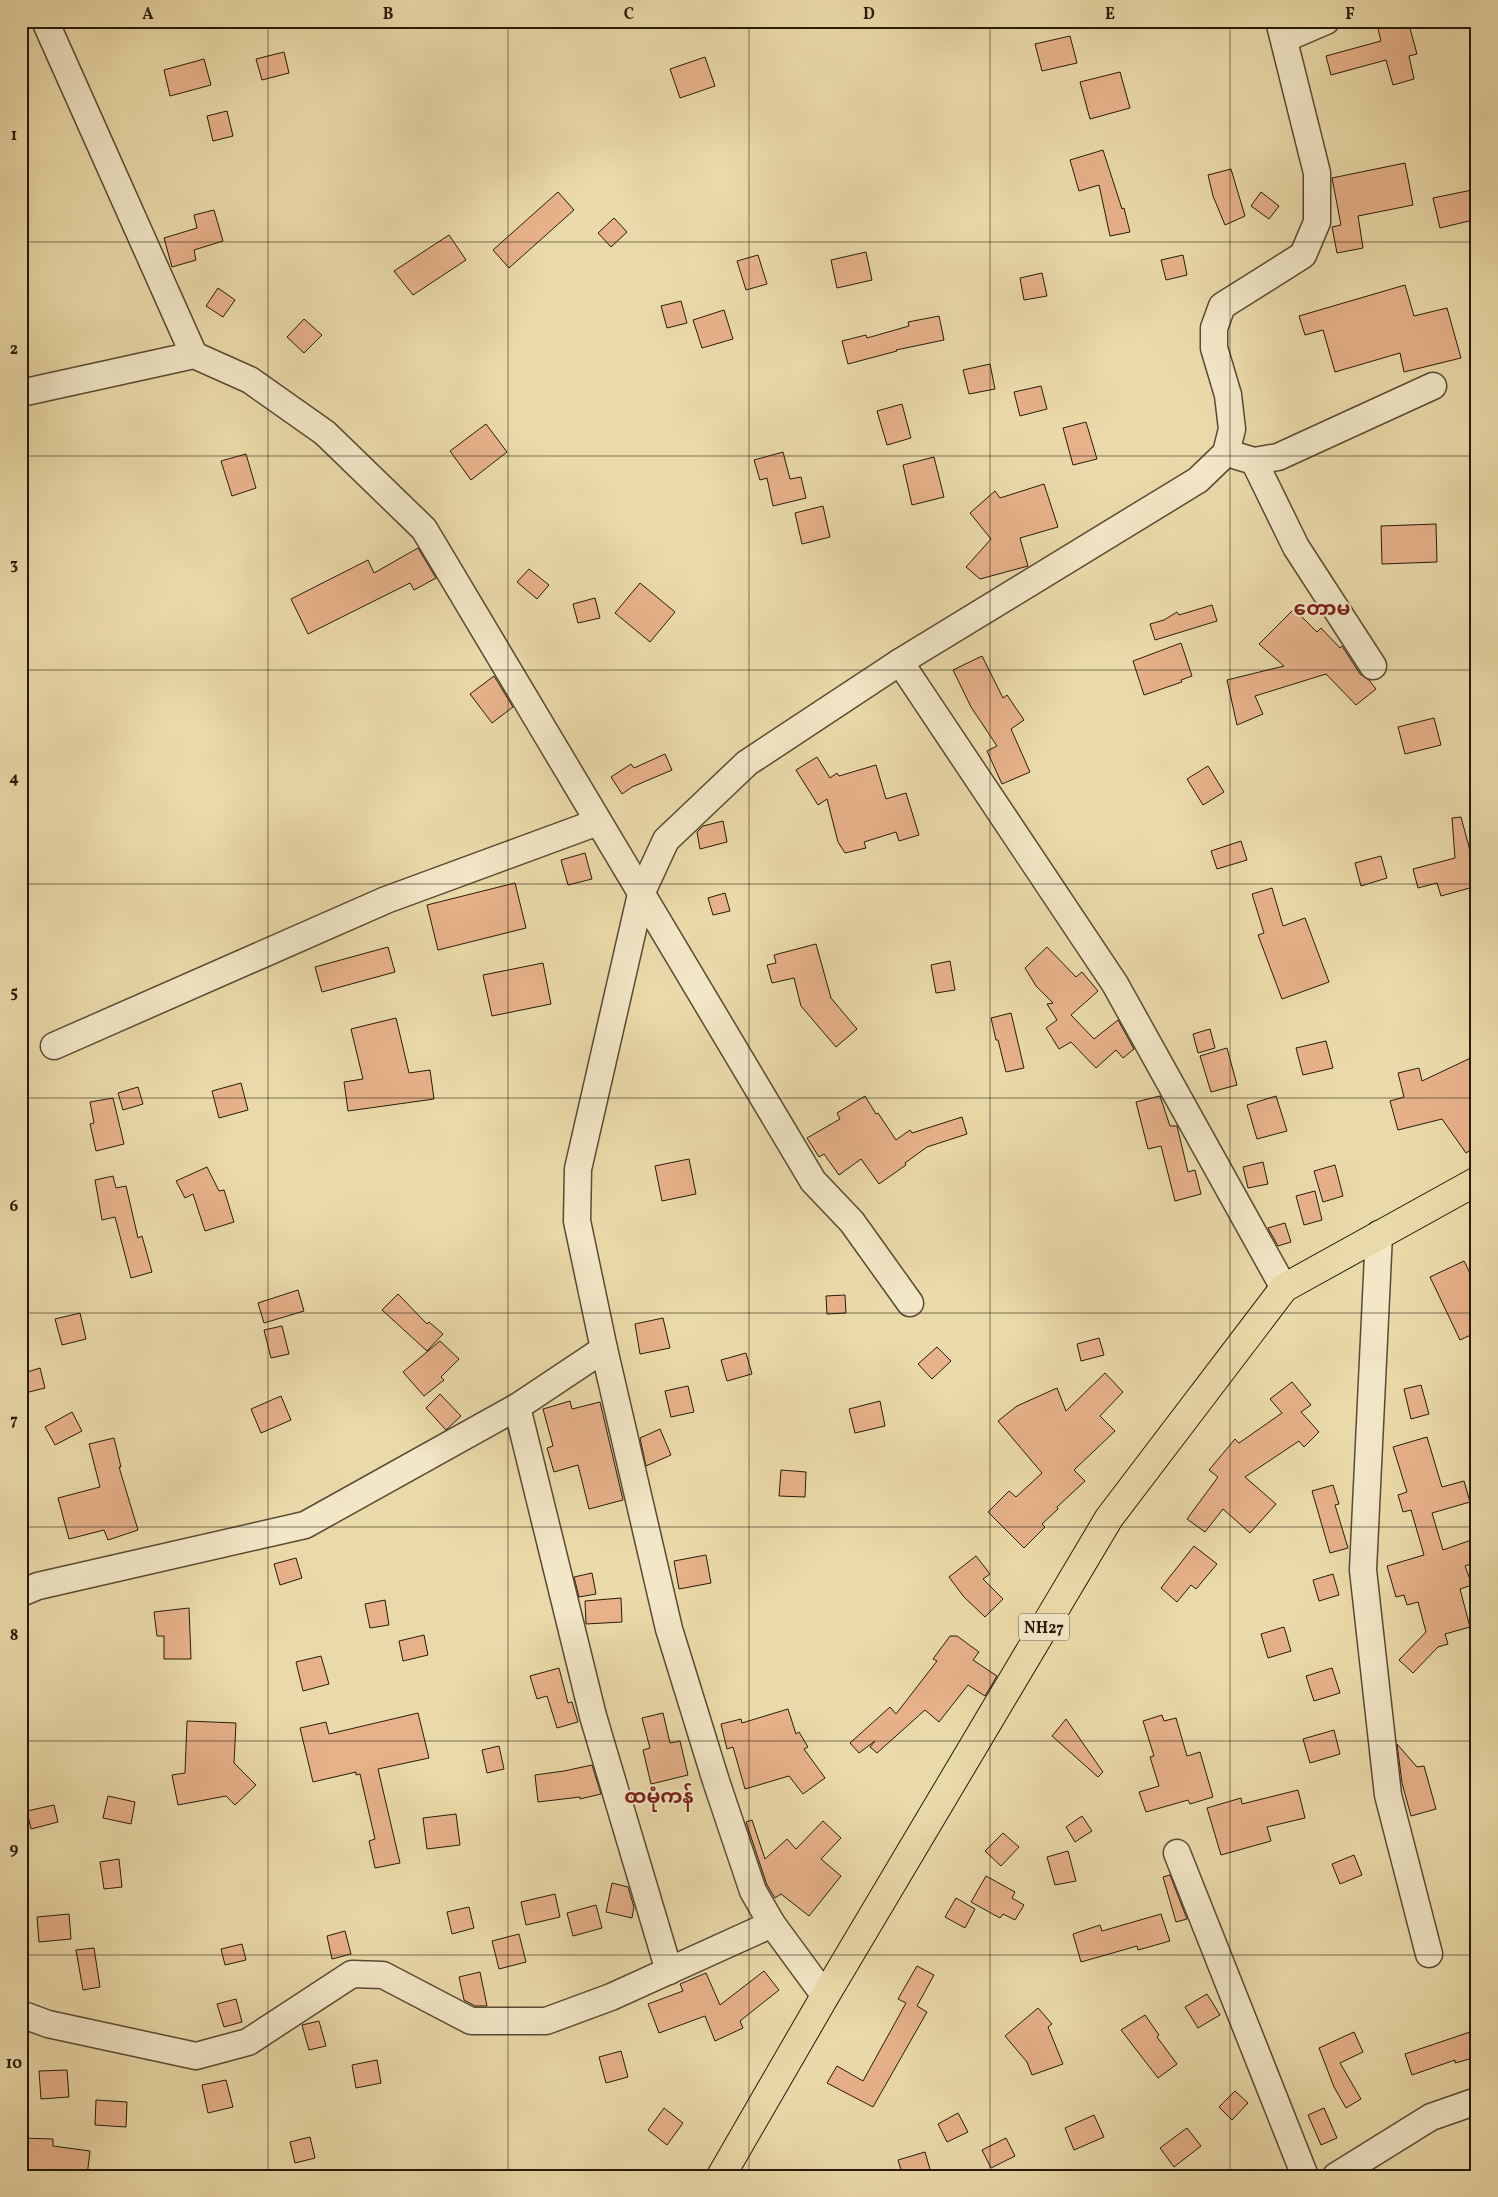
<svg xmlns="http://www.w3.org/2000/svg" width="1498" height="2197" font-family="Vollkorn,'Noto Sans Myanmar',serif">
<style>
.building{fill:#e7b28a;stroke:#271b0b}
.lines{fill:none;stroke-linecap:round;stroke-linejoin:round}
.minor-casing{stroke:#584b32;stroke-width:29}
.trunk-casing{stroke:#271b0b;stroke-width:30}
.minor{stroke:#f2e7c7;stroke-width:26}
.trunk{stroke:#ebdaa9;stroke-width:28}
.grid{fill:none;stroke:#271b0b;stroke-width:1;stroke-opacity:0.55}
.labels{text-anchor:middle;stroke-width:4;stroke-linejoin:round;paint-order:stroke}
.shield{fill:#f2e7c7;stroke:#645843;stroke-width:1}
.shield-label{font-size:16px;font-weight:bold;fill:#271b0b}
.quarter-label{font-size:20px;font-weight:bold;fill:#7a1f14;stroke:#f2e7c7}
.neatline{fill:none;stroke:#271b0b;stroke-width:2}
.grid-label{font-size:16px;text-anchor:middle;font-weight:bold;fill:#271b0b}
</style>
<rect width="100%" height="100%" fill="#ebdaa9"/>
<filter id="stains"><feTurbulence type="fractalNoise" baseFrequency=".004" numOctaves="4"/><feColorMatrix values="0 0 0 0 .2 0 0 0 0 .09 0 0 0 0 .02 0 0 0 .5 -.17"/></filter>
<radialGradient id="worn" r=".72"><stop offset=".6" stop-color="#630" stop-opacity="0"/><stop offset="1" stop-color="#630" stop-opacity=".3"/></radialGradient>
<g class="building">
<polygon points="1376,21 1408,21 1417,54 1409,56 1414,79 1393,85 1386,60 1331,75 1326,56 1381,41"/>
<polygon points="1070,36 1077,63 1042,71 1035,44"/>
<polygon points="284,52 289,73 262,80 256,59"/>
<polygon points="705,57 715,86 680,98 670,69"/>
<polygon points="204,59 211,85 170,96 164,70"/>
<polygon points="1120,72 1130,108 1090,119 1080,82"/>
<polygon points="227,111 233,136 213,141 207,116"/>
<polygon points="1103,150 1122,209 1124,208 1130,232 1110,236 1099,185 1079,191 1070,160"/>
<polygon points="1405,163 1413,205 1358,216 1363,248 1337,253 1332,227 1341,225 1332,178"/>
<polygon points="1231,169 1245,216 1225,225 1213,196 1208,175"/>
<polygon points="1477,189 1477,219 1440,228 1433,198"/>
<polygon points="558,192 574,210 509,268 493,250"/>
<polygon points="1261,192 1279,206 1269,219 1251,206"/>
<polygon points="214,210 223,241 194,250 196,260 172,267 164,238 197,228 194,215"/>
<polygon points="614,218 627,232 611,247 598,233"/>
<polygon points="449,235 466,260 413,295 394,271"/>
<polygon points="866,252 872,280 837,288 831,260"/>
<polygon points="758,255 767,284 746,290 737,261"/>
<polygon points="1183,255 1187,275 1166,280 1161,260"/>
<polygon points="1042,273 1047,296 1024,300 1020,278"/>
<polygon points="1405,285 1414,316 1447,308 1461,358 1404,372 1400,353 1335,372 1323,330 1305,335 1299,316"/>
<polygon points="218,288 235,300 223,317 206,306"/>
<polygon points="681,301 687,323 667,328 661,306"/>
<polygon points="724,310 733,339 702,348 693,320"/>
<polygon points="939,316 944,340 896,350 897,351 848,364 842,341 866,335 867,338 909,326 908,322"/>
<polygon points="304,319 322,335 304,353 287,337"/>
<polygon points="990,364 995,389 969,394 963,370"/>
<polygon points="1041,386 1047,409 1020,416 1014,392"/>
<polygon points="902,404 911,438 887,445 877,411"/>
<polygon points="1086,422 1097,459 1073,465 1063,428"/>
<polygon points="486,424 507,452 471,480 450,451"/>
<polygon points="783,452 790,479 801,477 806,498 773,506 767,478 760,480 754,460"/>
<polygon points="246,454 256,488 232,496 221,461"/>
<polygon points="934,457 944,497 912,505 903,465"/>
<polygon points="1044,484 1058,527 1020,538 1028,566 980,579 966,567 991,539 970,513 995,491 1000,498"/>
<polygon points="823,506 830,537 802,544 795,513"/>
<polygon points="1436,524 1437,562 1382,564 1381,526"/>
<polygon points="418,548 436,578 414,590 410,583 308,634 291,599 368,560 374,573"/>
<polygon points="529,569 549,585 537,599 517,582"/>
<polygon points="640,583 675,612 650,642 615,613"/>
<polygon points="595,598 600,618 578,623 573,604"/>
<polygon points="1212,605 1217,621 1155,640 1150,624 1164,620 1177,612 1179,615"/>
<polygon points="1294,609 1317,632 1321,628 1340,648 1342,646 1360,674 1369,680 1376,689 1356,705 1326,674 1255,696 1263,714 1237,725 1227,680 1284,666 1259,644"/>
<polygon points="1181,643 1192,676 1181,680 1182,682 1144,695 1133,661"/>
<polygon points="982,656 1003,698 1007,695 1024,720 1011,729 1030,772 1002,784 987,751 997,746 971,707 953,670"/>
<polygon points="494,676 513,707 492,723 470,694"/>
<polygon points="1434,718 1441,745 1405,754 1398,727"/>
<polygon points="665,754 672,770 632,787 622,794 611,777 631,764 634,768"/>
<polygon points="817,757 830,778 837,773 839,776 876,765 886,799 906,793 919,835 899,841 896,832 864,842 866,848 845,853 838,842 827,799 818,805 796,770"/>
<polygon points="1208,766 1224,792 1203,805 1187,779"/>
<polygon points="1461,817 1477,877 1477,886 1441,896 1437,883 1418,888 1413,869 1455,858 1452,818"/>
<polygon points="723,821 727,842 700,849 697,832 703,826"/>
<polygon points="1241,841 1247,860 1217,869 1211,851"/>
<polygon points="585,853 592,879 568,885 561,860"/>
<polygon points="1381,856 1387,878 1361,886 1355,863"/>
<polygon points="515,883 526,928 438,950 427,905"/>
<polygon points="1272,888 1283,926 1305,918 1329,982 1282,999 1258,935 1264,933 1252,894"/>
<polygon points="725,893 730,911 713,915 708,898"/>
<polygon points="816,944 831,998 857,1029 836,1047 801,1006 794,978 772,983 767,965 776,963 774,955"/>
<polygon points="388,947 395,972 322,992 315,967"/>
<polygon points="1047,947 1076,977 1082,972 1098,991 1071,1015 1094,1039 1118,1020 1134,1049 1123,1058 1116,1050 1096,1068 1071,1042 1059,1049 1046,1028 1057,1020 1047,1004 1053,1003 1036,986 1025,968"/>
<polygon points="950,961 955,990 936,993 931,965"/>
<polygon points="543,963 551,1004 492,1016 483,975"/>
<polygon points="1011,1013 1024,1068 1006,1072 998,1040 996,1040 991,1018"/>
<polygon points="396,1018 409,1073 430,1070 434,1099 348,1111 344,1082 363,1079 351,1029"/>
<polygon points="1210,1029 1215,1048 1198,1053 1193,1034"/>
<polygon points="1326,1041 1333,1068 1303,1075 1296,1048"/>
<polygon points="1227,1048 1237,1085 1211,1092 1200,1056"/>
<polygon points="1477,1055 1477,1146 1466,1153 1442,1119 1398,1130 1390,1101 1404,1097 1398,1073 1419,1068 1422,1081"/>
<polygon points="241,1083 248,1110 219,1118 212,1091"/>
<polygon points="138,1087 143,1104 123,1110 118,1093"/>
<polygon points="865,1096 876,1114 878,1113 896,1140 910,1130 912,1133 962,1117 967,1134 927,1147 905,1163 906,1165 879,1184 861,1159 839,1175 824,1154 819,1157 807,1138 840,1119 837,1113"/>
<polygon points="1160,1096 1170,1126 1177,1126 1188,1172 1195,1170 1201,1194 1175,1201 1161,1146 1148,1149 1136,1102"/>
<polygon points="1276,1096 1287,1131 1257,1139 1247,1105"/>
<polygon points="113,1098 124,1144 96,1151 90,1124 94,1123 90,1102"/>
<polygon points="689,1159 696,1194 662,1201 655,1166"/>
<polygon points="1263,1162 1268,1184 1248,1188 1243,1167"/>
<polygon points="1335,1165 1343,1196 1323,1202 1314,1171"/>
<polygon points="207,1167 219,1191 224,1190 234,1222 205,1231 193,1194 185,1198 176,1181"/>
<polygon points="113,1176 116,1188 126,1186 138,1238 142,1236 152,1272 131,1278 115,1217 102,1220 95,1180"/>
<polygon points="1315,1191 1322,1220 1304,1225 1296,1196"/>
<polygon points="1285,1223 1291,1242 1278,1246 1268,1228"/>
<polygon points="1464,1261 1477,1287 1477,1332 1460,1340 1430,1277"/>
<polygon points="298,1290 304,1311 264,1323 258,1303"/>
<polygon points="398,1294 427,1324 429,1322 443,1334 427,1351 382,1310"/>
<polygon points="845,1295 846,1313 827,1314 826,1296"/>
<polygon points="80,1313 86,1339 62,1345 55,1319"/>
<polygon points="663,1318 670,1348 640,1354 635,1324"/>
<polygon points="282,1326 289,1354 271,1358 264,1330"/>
<polygon points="1099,1338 1104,1355 1081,1361 1077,1344"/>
<polygon points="440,1341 459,1359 441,1377 444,1380 424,1396 403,1372"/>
<polygon points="937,1347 951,1361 932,1379 918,1364"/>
<polygon points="746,1353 752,1374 727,1381 721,1360"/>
<polygon points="40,1368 45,1388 21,1394 21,1374"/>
<polygon points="1105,1373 1123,1392 1100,1416 1115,1431 1074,1470 1085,1481 1057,1507 1058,1509 1042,1524 1045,1527 1024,1548 988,1512 1009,1491 1016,1497 1042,1473 998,1421 1017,1406 1057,1388 1066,1411"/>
<polygon points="1292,1382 1311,1405 1301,1412 1319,1432 1304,1447 1299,1441 1245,1477 1276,1504 1250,1533 1223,1509 1205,1532 1187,1519 1218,1477 1209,1470 1235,1439 1239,1443 1282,1413 1270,1399"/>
<polygon points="1421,1385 1429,1414 1411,1419 1404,1389"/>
<polygon points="688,1386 694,1412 671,1417 665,1391"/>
<polygon points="440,1394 461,1416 446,1430 426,1408"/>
<polygon points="281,1396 291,1420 261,1433 251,1409"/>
<polygon points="570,1401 572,1409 600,1402 623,1500 589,1509 578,1465 554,1472 547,1448 553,1446 543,1409"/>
<polygon points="880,1401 885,1426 855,1433 849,1409"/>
<polygon points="72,1412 82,1431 55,1445 45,1427"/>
<polygon points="660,1429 671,1455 646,1466 640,1438"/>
<polygon points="1427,1437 1442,1487 1464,1481 1470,1502 1432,1513 1443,1550 1477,1538 1477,1562 1465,1566 1472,1585 1460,1589 1470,1627 1445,1634 1448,1644 1438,1647 1413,1673 1399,1660 1426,1632 1418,1602 1407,1605 1404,1595 1396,1597 1387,1566 1424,1555 1411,1510 1403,1512 1398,1495 1407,1492 1393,1447"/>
<polygon points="114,1438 121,1467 119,1467 138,1530 108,1540 104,1530 69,1539 58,1498 100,1487 89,1444"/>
<polygon points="781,1470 806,1472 805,1497 779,1496"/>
<polygon points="1333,1485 1339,1504 1335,1505 1348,1548 1330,1553 1312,1491"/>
<polygon points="1194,1546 1217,1564 1196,1589 1191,1585 1177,1602 1161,1588"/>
<polygon points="706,1555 711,1583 679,1589 674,1561"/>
<polygon points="976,1556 990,1574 983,1579 1003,1599 985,1617 964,1597 949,1577"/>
<polygon points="296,1558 302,1578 280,1585 274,1564"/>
<polygon points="592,1573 596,1594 579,1597 574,1577"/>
<polygon points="1333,1574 1339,1595 1319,1601 1313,1580"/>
<polygon points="621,1598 622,1622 586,1624 585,1601"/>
<polygon points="385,1600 389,1625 370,1628 365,1604"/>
<polygon points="189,1608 191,1659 164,1659 164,1636 157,1636 154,1612"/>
<polygon points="1284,1627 1291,1651 1268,1658 1261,1634"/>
<polygon points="424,1635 428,1655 403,1661 399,1641"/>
<polygon points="950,1636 957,1636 979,1652 973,1660 997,1676 985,1696 968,1685 939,1722 925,1710 877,1753 870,1747 875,1741 859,1753 850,1743 890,1707 896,1714 937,1661 933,1659"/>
<polygon points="321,1656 329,1684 303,1691 296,1662"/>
<polygon points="559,1668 568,1703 572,1702 578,1722 557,1728 547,1696 537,1699 530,1676"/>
<polygon points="1332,1668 1340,1693 1314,1701 1306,1676"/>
<polygon points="788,1709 796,1734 799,1732 808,1747 804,1749 825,1778 803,1794 789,1776 745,1789 733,1747 727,1749 721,1724 741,1719 742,1723"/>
<polygon points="418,1713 429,1758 378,1769 400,1863 375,1868 369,1841 375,1839 360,1774 356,1775 356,1772 313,1782 300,1728 326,1722 329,1734"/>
<polygon points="663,1713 670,1743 680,1741 688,1775 651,1784 643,1750 650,1748 642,1718"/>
<polygon points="1162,1715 1164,1721 1176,1718 1187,1756 1200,1752 1213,1797 1190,1804 1188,1800 1146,1812 1139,1792 1159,1786 1150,1757 1154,1756 1143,1721"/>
<polygon points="1066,1719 1103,1772 1098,1777 1052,1736"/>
<polygon points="187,1721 236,1723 234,1763 256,1785 235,1805 226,1796 178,1805 172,1775 185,1773"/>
<polygon points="1334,1730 1340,1754 1310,1763 1303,1739"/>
<polygon points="1397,1744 1417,1767 1424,1766 1436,1809 1411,1816 1402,1783"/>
<polygon points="499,1746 504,1769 487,1773 482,1750"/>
<polygon points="592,1765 601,1794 580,1799 580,1797 538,1802 535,1775 564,1771"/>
<polygon points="1298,1790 1305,1818 1267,1827 1271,1841 1221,1855 1207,1808 1241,1798 1242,1804"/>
<polygon points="108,1796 135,1802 131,1824 103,1818"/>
<polygon points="54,1805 58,1822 31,1829 27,1811"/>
<polygon points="456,1814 460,1845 427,1849 423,1818"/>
<polygon points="1082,1816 1092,1831 1075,1842 1066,1827"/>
<polygon points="752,1820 765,1859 787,1839 796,1849 823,1821 841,1838 821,1859 841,1876 809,1916 781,1894 775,1898 767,1885 746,1822"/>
<polygon points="1003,1833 1019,1847 1001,1866 985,1851"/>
<polygon points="1068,1851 1076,1881 1055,1885 1047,1857"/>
<polygon points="1354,1855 1362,1875 1340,1884 1332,1864"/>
<polygon points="119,1859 122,1887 104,1889 100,1862"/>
<polygon points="1170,1875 1187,1919 1176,1922 1163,1877"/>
<polygon points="986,1876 1015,1892 1012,1898 1024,1905 1015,1920 1003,1914 1000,1918 971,1902"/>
<polygon points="612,1883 628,1887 634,1907 632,1918 606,1912"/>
<polygon points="555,1894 560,1917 526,1925 521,1902"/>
<polygon points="956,1898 975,1909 965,1928 945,1917"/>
<polygon points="596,1905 602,1928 573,1936 567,1913"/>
<polygon points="469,1907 474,1928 452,1934 447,1912"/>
<polygon points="69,1914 71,1939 39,1942 37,1917"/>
<polygon points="1161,1914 1170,1941 1138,1950 1137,1946 1081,1962 1073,1934 1100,1925 1102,1931"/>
<polygon points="345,1931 351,1954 332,1959 327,1936"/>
<polygon points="519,1934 526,1962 499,1969 492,1941"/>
<polygon points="242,1944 246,1960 225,1965 221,1949"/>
<polygon points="94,1948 100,1987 83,1990 76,1950"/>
<polygon points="917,1966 934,1975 917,2006 927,2012 873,2107 827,2083 837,2066 863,2081 906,2003 898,1999"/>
<polygon points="764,1971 779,1990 740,2021 743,2028 715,2041 705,2016 659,2033 648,2004 683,1991 680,1984 706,1973 720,2005"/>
<polygon points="480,1972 487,2006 475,2006 464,2000 459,1977"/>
<polygon points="1207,1994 1220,2015 1198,2028 1185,2007"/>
<polygon points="236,1999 242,2022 224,2027 217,2004"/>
<polygon points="1038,2008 1052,2024 1048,2027 1063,2064 1032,2075 1027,2062 1005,2036"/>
<polygon points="1145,2015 1159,2035 1157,2037 1177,2064 1158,2078 1121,2030"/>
<polygon points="319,2021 326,2046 309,2050 302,2025"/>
<polygon points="1473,2031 1477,2046 1477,2057 1455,2063 1455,2060 1412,2075 1405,2054"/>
<polygon points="1354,2032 1363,2052 1340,2063 1361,2099 1346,2108 1334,2087 1319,2048"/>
<polygon points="621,2051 628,2077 606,2083 599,2057"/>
<polygon points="377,2060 381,2083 356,2088 352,2065"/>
<polygon points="67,2070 69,2097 41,2099 39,2071"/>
<polygon points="226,2080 233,2107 208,2113 202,2085"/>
<polygon points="1235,2091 1248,2103 1232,2120 1219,2107"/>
<polygon points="96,2100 127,2102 126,2127 95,2125"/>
<polygon points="664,2108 683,2123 667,2145 648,2130"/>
<polygon points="1324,2108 1337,2138 1321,2145 1308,2115"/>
<polygon points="958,2113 968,2132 947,2142 938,2124"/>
<polygon points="1094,2115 1104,2137 1074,2150 1065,2128"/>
<polygon points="1187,2128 1201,2146 1174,2167 1160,2148"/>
<polygon points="310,2137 315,2158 295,2163 290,2142"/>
<polygon points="21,2138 53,2139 53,2146 90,2151 87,2176 21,2176"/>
<polygon points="1006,2138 1015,2156 991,2168 982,2150"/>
<polygon points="925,2152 932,2176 903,2176 898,2160"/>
</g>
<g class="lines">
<defs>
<g id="minor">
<polyline points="45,21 194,355"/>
<polyline points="1284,39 1326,21"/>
<polyline points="21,393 194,355 250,380 325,433 424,529 813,1181 852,1222 910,1303"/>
<polyline points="1237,456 1254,461 1278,457 1433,386"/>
<polyline points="1254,461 1296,547 1373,666"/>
<polyline points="900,662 1115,984 1284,1288"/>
<polyline points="54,1046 386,900 598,822"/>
<polyline points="1379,1234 1363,1570 1388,1795 1429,1954"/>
<polyline points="517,1407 593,1716 669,1971"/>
<polyline points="21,1593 38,1586 305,1525 517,1407 604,1349"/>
<polyline points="1177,1853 1305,2176"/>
<polyline points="825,1996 772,1924 753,1891 716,1781 669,1629 604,1349 577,1221 578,1169 641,894 666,840 747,763 900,662 1198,480 1226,453 1232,429 1228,395 1214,348 1214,328 1222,306 1303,255 1317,222 1317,173 1279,21"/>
<polyline points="21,2014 48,2024 196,2056 248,2042 352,1974 383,1975 471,2021 546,2021 611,1997 772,1924"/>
<polyline points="1336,2176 1431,2117 1477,2101"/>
</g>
<polyline id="trunk" points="721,2176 825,1996 1109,1518 1284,1288 1477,1181"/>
</defs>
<use href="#minor" class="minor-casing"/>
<use href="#trunk" class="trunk-casing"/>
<use href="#minor" class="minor"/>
<use href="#trunk" class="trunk"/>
</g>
<path class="grid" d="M268,21V2176M508,21V2176M749,21V2176M990,21V2176M1230,21V2176M21,242H1477M21,456H1477M21,670H1477M21,884H1477M21,1098H1477M21,1313H1477M21,1527H1477M21,1741H1477M21,1955H1477"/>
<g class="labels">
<rect class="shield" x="1019" y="1613.5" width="50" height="27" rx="4"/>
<g class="shield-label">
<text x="1044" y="1633">NH27</text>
</g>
<g class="quarter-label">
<text x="1322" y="615">တောမ</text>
<text x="659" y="1803">ထမုံကန်</text>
</g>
</g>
<rect width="1498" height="2197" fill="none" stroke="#ebdaa9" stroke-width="55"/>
<rect x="28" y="28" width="1442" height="2142" class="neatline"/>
<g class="grid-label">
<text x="148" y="19">A</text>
<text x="388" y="19">B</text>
<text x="629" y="19">C</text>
<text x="869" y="19">D</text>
<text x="1110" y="19">E</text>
<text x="1350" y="19">F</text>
<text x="14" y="140">1</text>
<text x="14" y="354">2</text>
<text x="14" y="569">3</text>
<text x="14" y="783">4</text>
<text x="14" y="997">5</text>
<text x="14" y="1211">6</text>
<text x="14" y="1425">7</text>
<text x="14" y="1640">8</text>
<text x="14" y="1854">9</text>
<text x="14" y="2068">10</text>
</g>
<rect width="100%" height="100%" filter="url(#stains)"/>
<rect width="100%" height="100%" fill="url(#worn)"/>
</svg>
